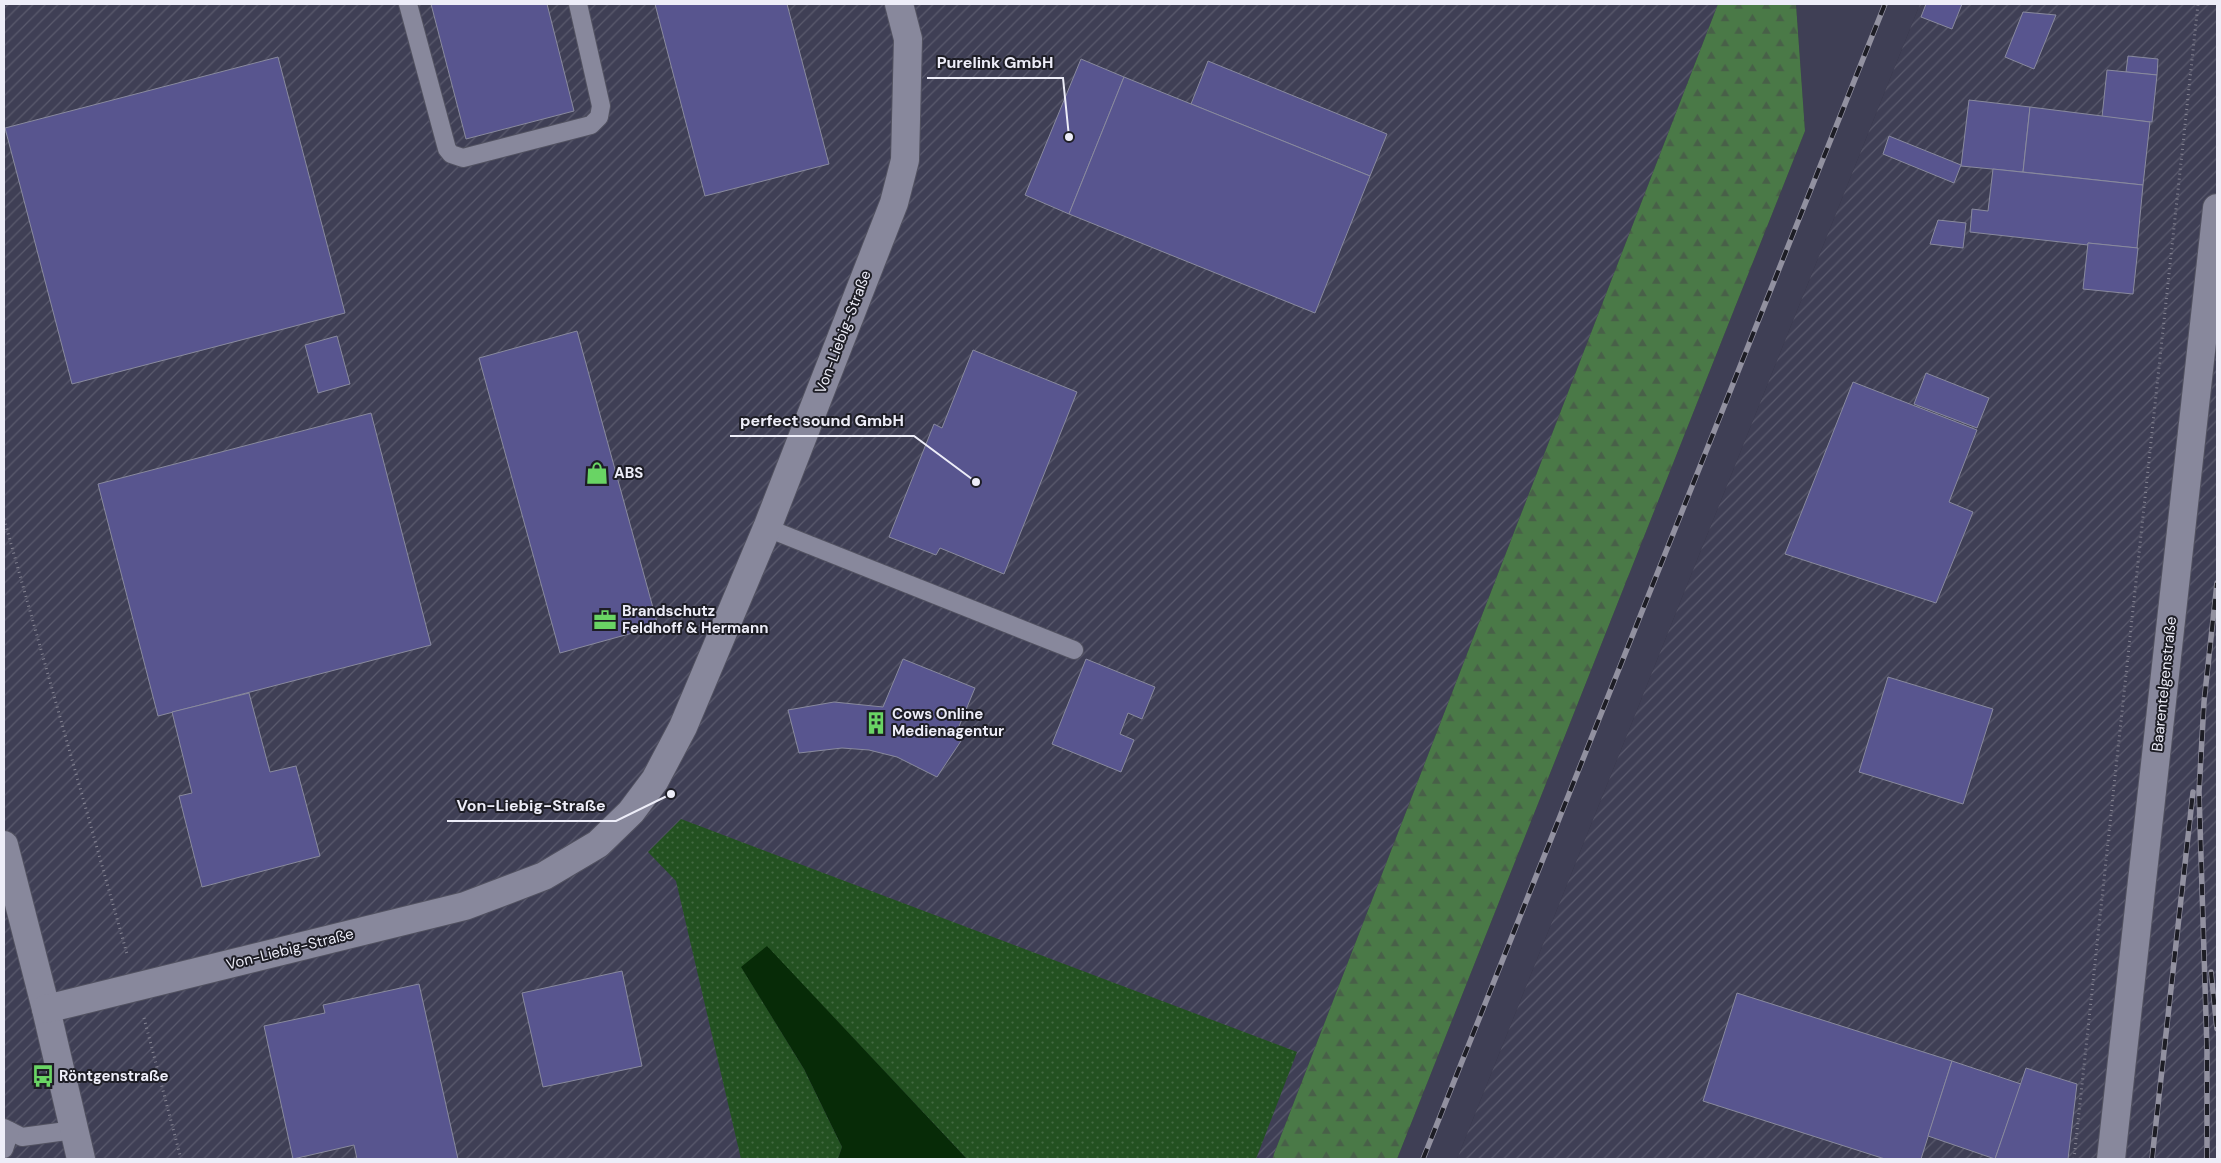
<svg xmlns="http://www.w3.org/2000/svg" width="2221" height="1163" font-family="'DM Sans',sans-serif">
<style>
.built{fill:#3f3f55}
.industrial{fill:url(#industrial-furrows)}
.grass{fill:url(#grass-dots)}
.forest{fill:url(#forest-firs)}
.water{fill:#072b07}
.building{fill:#58558f;stroke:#898a9e}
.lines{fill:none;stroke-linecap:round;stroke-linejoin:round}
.lane-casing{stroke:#525261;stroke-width:20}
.street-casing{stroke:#525261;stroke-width:30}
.path{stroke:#858493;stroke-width:3;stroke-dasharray:1 4;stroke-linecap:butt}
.lane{stroke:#88889c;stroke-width:18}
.street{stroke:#88889c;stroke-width:28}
.rail-casing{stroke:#9291a0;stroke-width:5.5}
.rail{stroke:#1d1d25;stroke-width:4;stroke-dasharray:11;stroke-linecap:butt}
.labels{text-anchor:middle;stroke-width:4;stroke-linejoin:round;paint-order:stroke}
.street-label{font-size:15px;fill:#ededf8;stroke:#1d1d25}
.poi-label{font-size:15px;font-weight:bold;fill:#ededf8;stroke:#1d1d25;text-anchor:start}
.leader{fill:none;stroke:#ededf8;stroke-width:2}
.callout-dot{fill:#ededf8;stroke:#1d1d25;stroke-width:2}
.callout-label{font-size:16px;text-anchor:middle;font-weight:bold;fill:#ededf8;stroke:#1d1d25;stroke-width:4;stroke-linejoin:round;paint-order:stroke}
</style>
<defs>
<pattern id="industrial-furrows" width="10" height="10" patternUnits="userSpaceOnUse" patternTransform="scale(1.25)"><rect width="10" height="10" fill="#3f3f55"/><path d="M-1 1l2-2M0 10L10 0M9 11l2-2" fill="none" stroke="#5b5b6e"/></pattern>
<pattern id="grass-dots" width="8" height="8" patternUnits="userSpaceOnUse" patternTransform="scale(1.25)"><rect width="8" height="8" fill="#235121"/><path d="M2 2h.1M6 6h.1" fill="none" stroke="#436a42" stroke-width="1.8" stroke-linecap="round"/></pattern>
<pattern id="forest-firs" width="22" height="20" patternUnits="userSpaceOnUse" patternTransform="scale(1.25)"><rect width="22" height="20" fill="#4a7947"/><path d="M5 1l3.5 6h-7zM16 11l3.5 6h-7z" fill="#486048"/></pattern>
</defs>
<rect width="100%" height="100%" fill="#353446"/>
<polygon class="built" points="1796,4 1920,4 1457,1159 1397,1159 1805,131"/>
<g class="industrial">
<polygon points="4,4 1718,4 1272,1159 4,1159"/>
<polygon points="1920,4 2217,4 2217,1159 1457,1159"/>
</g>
<polygon class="grass" points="681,819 1297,1052 1256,1159 967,1159 767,947 742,968 804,1069 842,1147 838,1159 741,1159 676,881 648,852"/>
<polygon class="forest" points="1718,4 1796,4 1805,131 1397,1159 1272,1159"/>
<polygon class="water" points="767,946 967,1159 838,1159 842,1147 804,1069 741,967"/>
<g class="building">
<polygon points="431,4 547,4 574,111 466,139"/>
<polygon points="655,4 787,4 829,164 705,196"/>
<polygon points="1926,4 1962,4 1952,29 1921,17"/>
<polygon points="2023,12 2056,15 2034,69 2005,57"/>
<polygon points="2128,56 2158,59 2157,75 2126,72"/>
<polygon points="278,57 345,313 72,384 5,128"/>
<polygon points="1081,59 1124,77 1069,214 1025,195"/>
<polygon points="1208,61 1387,134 1370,176 1191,104"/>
<polygon points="2107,70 2157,75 2152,122 2102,117"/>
<polygon points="1124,77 1370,176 1315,313 1069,214"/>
<polygon points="1969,100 2030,107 2023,172 1961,166"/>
<polygon points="2030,107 2150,122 2143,185 2023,172"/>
<polygon points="1889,136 1961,165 1954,183 1883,154"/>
<polygon points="1993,169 2143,185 2137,248 2088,243 2088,245 1970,232 1972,209 1988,211"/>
<polygon points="1938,220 1966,223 1963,248 1930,244"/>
<polygon points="2088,243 2138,248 2133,294 2083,289"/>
<polygon points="577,331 658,626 560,653 479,358"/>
<polygon points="337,336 350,384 318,393 305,345"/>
<polygon points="973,350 1077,392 1004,574 940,548 936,555 889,537 934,424 942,428"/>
<polygon points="1926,373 1989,398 1977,428 1914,404"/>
<polygon points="1853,382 1977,430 1949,502 1973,512 1936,603 1785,554"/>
<polygon points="371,413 431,645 158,716 98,484"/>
<polygon points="903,659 975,688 955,736 961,741 937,777 897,757 869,750 842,748 799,753 788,710 834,702 883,707"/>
<polygon points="1086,659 1155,687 1142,719 1128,713 1120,734 1134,740 1121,772 1052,744"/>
<polygon points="1888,677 1993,709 1963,804 1859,772"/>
<polygon points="249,693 270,772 296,766 320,856 202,887 179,796 192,793 172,712"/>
<polygon points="622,971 642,1066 543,1087 522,993"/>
<polygon points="419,984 458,1159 357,1159 354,1145 293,1159 264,1026 325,1013 323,1005"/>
<polygon points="1737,993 1952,1061 1921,1159 1885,1159 1703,1101"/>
<polygon points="1952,1061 2021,1084 1995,1159 1928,1136"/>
<polygon points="2026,1068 2077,1084 2068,1159 1995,1159"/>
</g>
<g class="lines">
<defs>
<g id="lane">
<polyline points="408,4 447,149 451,154 463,158 591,125 599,117 601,106 578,4"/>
<polyline points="767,528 1074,650"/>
<polyline points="4,1128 22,1137 74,1130"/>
<polyline points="4,1149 10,1131"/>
</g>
<g id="street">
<polyline points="4,845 46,1009 81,1159"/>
<polyline points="46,1009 465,906 544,876 598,844 631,812 655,780 683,727 767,528 894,203 905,160 908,39 899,4"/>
<polyline points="2111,1159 2217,208"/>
</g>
</defs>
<use href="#lane" class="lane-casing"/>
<use href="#street" class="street-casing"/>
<g class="path">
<polyline points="4,519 127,954"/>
<polyline points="144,1018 181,1159"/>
<polyline points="2074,1159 2198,4"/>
</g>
<use href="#lane" class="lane"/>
<use href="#street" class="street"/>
<defs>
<g id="rail">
<polyline points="2211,972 2217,1029"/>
<polyline points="1423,1159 1885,4"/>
<polyline points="2152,1159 2193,792"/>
<polyline points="2207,1159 2207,1049 2199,792 2204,702 2217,583"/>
</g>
</defs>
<use href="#rail" class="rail-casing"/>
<use href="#rail" class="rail"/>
</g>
<defs>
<symbol id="shop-bare" viewBox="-9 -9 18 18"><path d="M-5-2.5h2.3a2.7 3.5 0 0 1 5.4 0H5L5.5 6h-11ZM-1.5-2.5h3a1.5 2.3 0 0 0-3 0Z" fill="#69d464" stroke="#1d1d25" stroke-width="2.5" paint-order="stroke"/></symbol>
<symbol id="office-bare" viewBox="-9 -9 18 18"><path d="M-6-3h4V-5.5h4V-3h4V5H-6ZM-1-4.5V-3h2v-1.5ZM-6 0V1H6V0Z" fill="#69d464" stroke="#1d1d25" stroke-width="2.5" paint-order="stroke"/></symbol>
<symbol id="building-bare" viewBox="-9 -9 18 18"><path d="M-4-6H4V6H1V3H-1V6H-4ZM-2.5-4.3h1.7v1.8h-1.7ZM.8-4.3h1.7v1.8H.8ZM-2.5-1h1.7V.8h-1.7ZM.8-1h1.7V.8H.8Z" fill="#69d464" stroke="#1d1d25" stroke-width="2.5" paint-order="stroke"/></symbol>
<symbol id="bus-bare" viewBox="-9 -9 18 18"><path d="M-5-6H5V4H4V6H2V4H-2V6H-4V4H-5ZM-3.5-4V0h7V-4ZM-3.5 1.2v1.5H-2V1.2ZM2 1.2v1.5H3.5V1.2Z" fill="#69d464" stroke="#1d1d25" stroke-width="2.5" paint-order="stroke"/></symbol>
</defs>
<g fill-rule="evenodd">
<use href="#shop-bare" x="581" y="457" width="32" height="32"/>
<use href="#office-bare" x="589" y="604" width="32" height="32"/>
<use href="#building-bare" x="860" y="707" width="32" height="32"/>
<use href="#bus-bare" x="27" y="1060" width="32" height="32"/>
</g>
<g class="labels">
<g class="street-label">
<text transform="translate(843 332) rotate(-69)" y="5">Von-Liebig-Straße</text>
<text transform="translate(2164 684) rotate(-84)" y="5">Baarentelgenstraße</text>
<text transform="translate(290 949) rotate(-14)" y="5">Von-Liebig-Straße</text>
</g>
<g class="poi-label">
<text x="614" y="478">ABS</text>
<text x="622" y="616">Brandschutz<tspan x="622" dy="17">Feldhoff &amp; Hermann</tspan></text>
<text x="892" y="719">Cows Online<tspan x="892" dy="17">Medienagentur</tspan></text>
<text x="59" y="1081">Röntgenstraße</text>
</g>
</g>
<path class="leader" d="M1069 137L1063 78H927M976 482L914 436H730M671 794L616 821H447"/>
<g class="callout-dot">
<circle cx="1069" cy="137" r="5"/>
<circle cx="976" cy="482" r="5"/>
<circle cx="671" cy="794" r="5"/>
</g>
<g class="callout-label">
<text x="995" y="68">Purelink GmbH</text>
<text x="822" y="426">perfect sound GmbH</text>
<text x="531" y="811">Von-Liebig-Straße</text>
</g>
<rect width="2221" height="1163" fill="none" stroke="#ededf8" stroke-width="10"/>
</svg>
